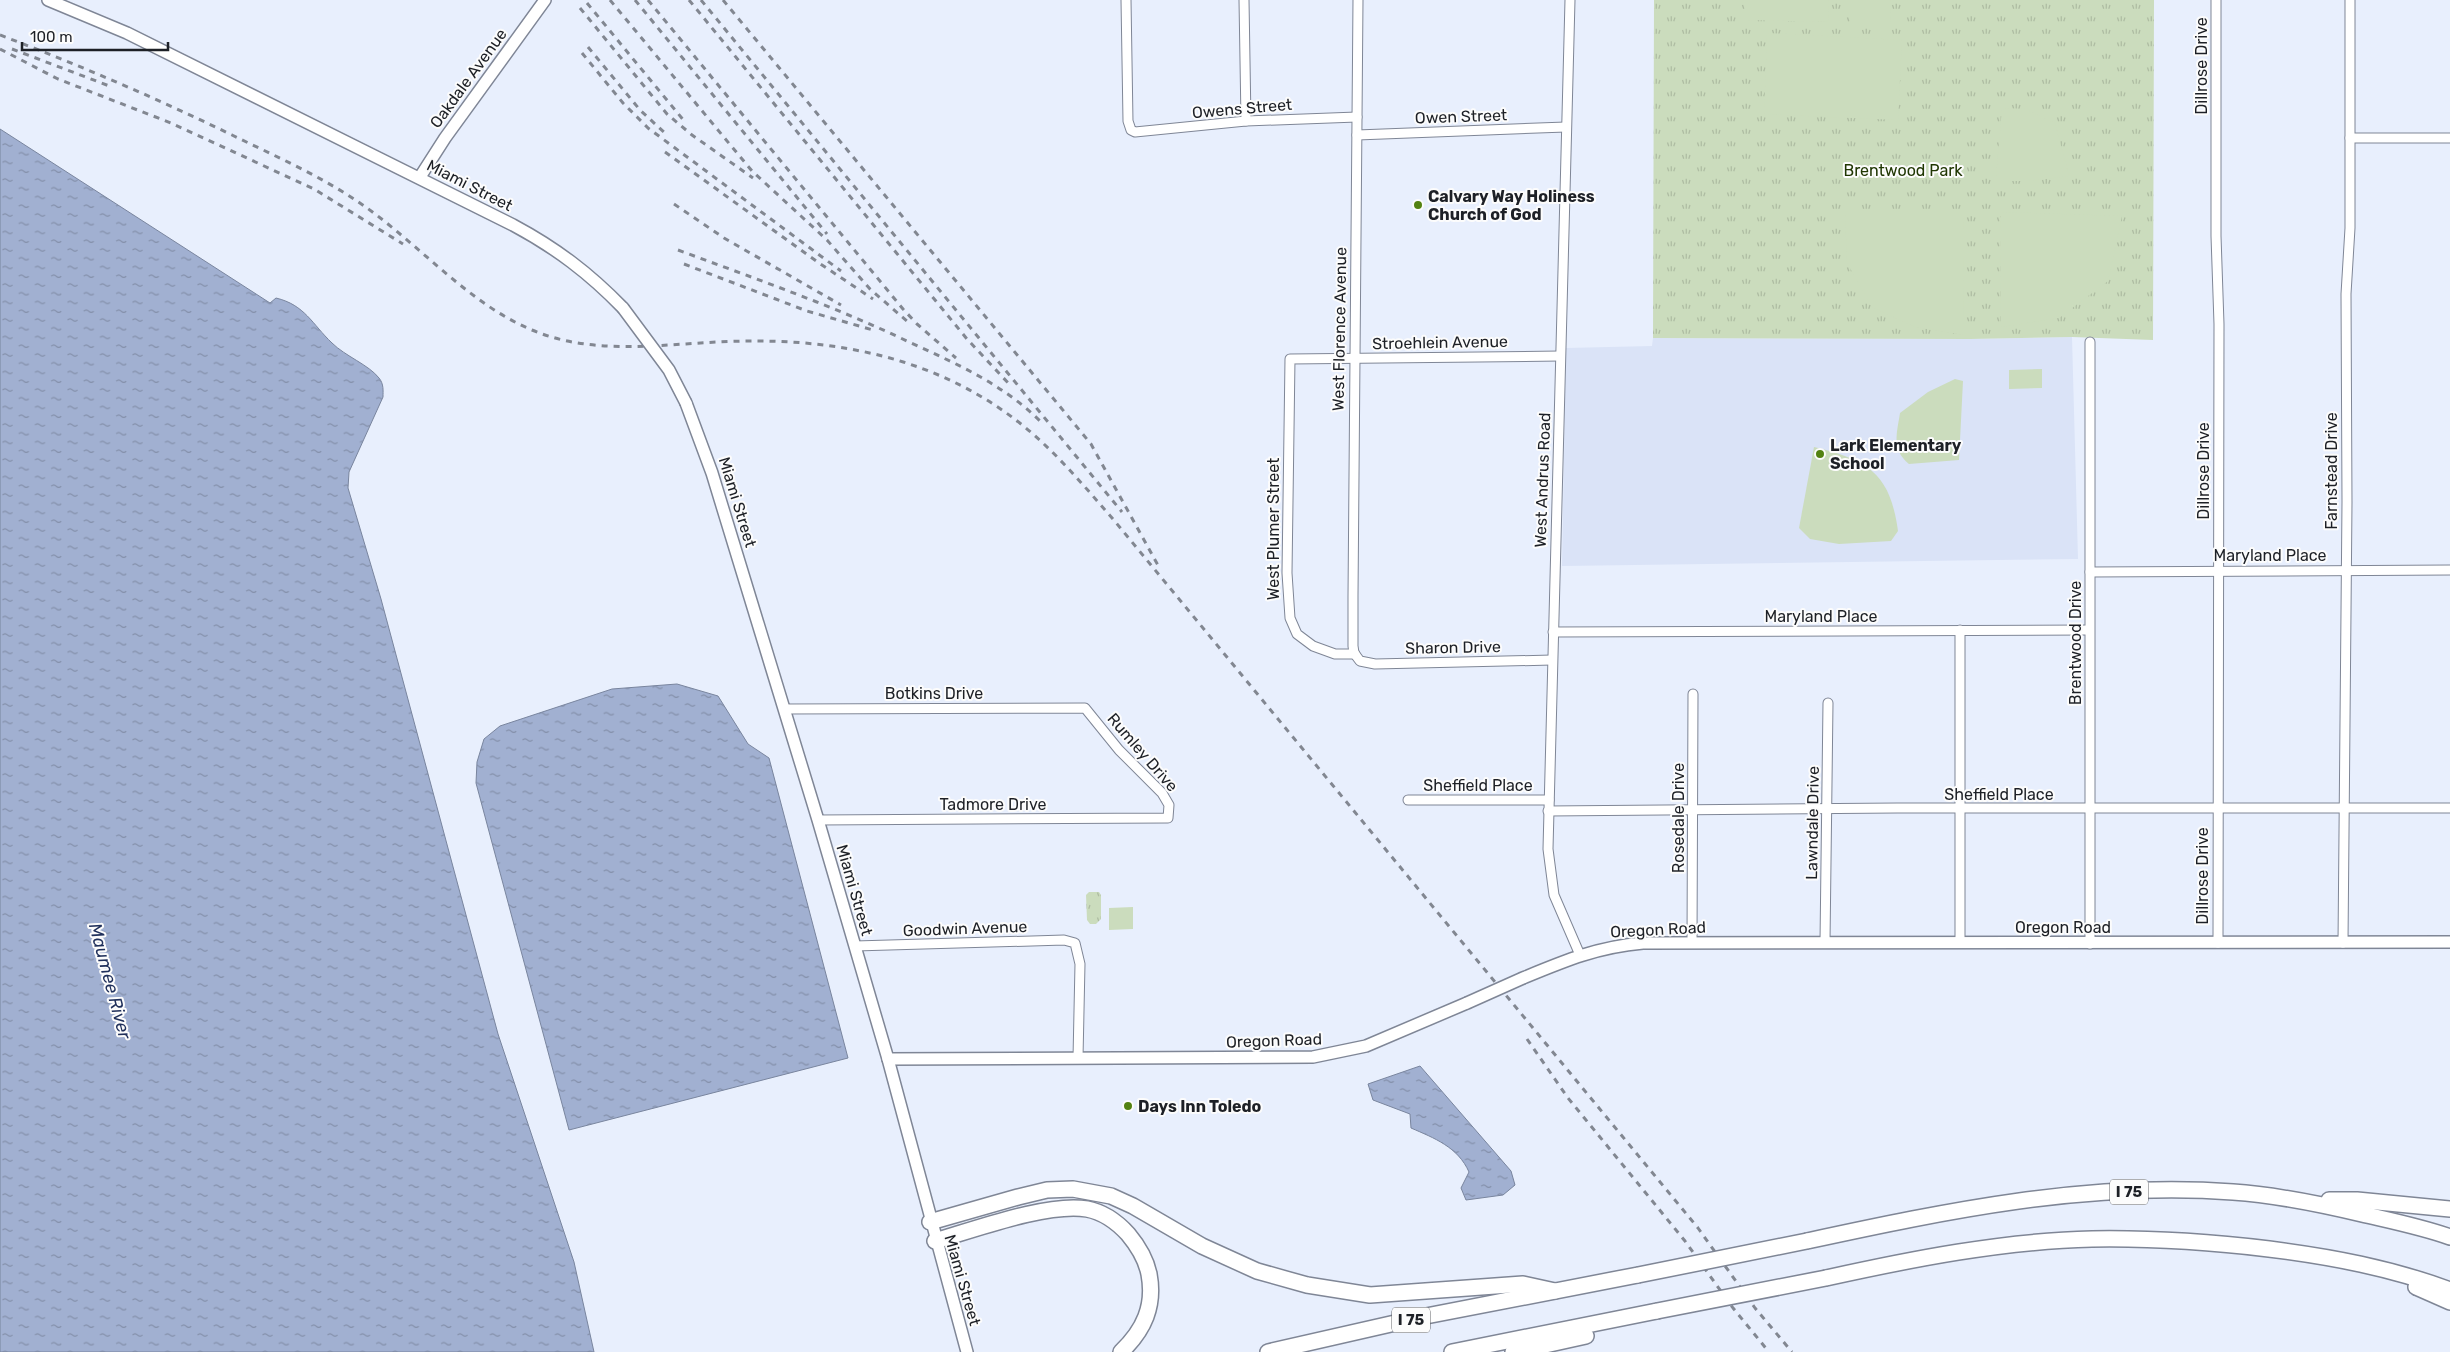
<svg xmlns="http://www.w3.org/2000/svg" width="2450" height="1352" font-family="Rubik,sans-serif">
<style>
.built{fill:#dae3f7}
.park{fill:url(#park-tufts)}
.pitch{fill:#cbdcbd}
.water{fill:url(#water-ripples);stroke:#79859e}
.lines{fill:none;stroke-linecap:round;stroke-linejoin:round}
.street-casing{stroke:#7f8696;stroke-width:11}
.secondary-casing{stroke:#7f8696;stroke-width:14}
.highway-casing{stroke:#7f8696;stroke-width:18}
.street{stroke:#fff;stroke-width:9}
.secondary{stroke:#fff;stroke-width:11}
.highway{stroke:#fff;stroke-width:15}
.rail{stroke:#828791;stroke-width:3;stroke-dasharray:6 6;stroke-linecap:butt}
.secondary-bridge-casing{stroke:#7f8696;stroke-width:14;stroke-linecap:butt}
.highway-bridge-casing{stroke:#7f8696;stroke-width:18;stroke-linecap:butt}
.secondary-bridge{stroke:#fff;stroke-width:11}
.highway-bridge{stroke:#fff;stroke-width:15}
.poi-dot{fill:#538211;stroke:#fcfcfc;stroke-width:2}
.labels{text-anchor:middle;stroke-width:4;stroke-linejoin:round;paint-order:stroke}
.shield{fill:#fcfcfc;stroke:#606266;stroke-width:1}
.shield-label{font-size:15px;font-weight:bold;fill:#1d2026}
.street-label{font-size:16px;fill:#1d2026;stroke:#fcfcfc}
.park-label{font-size:16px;fill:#203703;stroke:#fcfcfc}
.poi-label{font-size:16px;font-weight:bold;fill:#1d2026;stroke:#fcfcfc;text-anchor:start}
.water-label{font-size:18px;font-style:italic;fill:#20305b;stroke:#fcfcfc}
</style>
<defs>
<pattern id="park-tufts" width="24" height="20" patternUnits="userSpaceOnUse" patternTransform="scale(1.25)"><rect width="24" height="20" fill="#cbdcbd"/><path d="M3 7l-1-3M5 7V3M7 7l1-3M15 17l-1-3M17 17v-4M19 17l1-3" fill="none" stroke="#aebca2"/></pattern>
<pattern id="water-ripples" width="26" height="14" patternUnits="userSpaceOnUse" patternTransform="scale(1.25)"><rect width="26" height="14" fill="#a1b0d1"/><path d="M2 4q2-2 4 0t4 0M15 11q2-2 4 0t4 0" fill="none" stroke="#838fa9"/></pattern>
</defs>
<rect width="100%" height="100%" fill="#e8effd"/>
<polygon class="built" points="2072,337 2078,559 1562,566 1566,348 1652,346 1653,338 1970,339"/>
<g class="park">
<polygon points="1654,0 2154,0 2153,340 2072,337 1970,339 1653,338"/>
<polygon points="1089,892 1099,892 1101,895 1101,919 1096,924 1090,924 1087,920 1086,895"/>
</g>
<g class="pitch">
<polygon points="1745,0 1829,0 1828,22 1745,20"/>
<polygon points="1850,0 1891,0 1890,24 1850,24"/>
<polygon points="1767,33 1902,40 1898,120 1764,114"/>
<polygon points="2002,108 2025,109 2055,123 2069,176 2029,181 2001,181 1996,176"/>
<polygon points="2003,212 2122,216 2108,281 2059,318 2001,327 2000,218"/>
<polygon points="1961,215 1964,219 1963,335 1915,327 1872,307 1847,263 1845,215"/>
<polygon points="2042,369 2042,388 2009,389 2009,370"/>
<path d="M1955,379L1963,381L1959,460L1909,464C1891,449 1897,433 1900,413L1928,392Z"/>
<path d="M1814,447C1868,460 1890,473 1898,531L1891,541L1839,544L1810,539L1799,528Z"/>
<polygon points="1133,907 1133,929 1109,930 1109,908"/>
</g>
<g class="water">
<path d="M0,129L270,303L276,298C305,305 312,324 332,343C345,356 369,365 379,378C384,384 383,391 383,397L349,472L348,488L381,599L498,1034L574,1262L594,1352H0Z"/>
<polygon points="677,684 718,696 748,744 769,758 848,1058 569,1130 476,783 477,762 484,739 500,726 612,689"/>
<path d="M1420,1066L1511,1171L1515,1185L1503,1195L1466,1200L1461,1188L1469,1172C1458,1147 1434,1138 1411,1128L1410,1114L1373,1100L1368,1084Z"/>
</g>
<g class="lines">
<defs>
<g id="street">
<polyline points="1126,0 1128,121 1131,130 1135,132 1246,121 1357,117"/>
<polyline points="1244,0 1246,121"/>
<polyline points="1358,0 1353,596 1353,646 1354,653 1360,661 1375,664 1552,660"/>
<polyline points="1570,0 1548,849 1554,895 1580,955"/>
<polyline points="2216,0 2216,236 2219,324 2218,943"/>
<polyline points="1357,135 1566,127"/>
<polyline points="2350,138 2450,138"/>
<polyline points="2090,572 2450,570"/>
<polyline points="1553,632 2089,630"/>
<polyline points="1355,654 1335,654 1313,646 1297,634 1290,618 1287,573 1290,359 1560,356"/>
<polyline points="784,709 1085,708 1119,750 1162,793 1169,805 1168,818 818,820"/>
<polyline points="1408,800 1549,800"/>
<polyline points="1548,811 1897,808 2450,808"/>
<polyline points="1825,942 1828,703"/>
<polyline points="1692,943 1693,694"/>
<polyline points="1960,943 1960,630"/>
<polyline points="2343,943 2347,502 2346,294 2350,228 2350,0"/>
<polyline points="2090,944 2090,342"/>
<polyline points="855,946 1064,940 1075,943 1080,964 1078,1058"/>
</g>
<g id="secondary">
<path d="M48,0L127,33L513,225C556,248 589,273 623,308"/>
<polyline points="420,177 445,138 545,0"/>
<polyline points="686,403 712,473 818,820 888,1059 967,1352"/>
<path d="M1523,978C1564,961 1597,947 1643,943L2450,942"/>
<polyline points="888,1059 1313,1057 1366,1046 1467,1003"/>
</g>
<g id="highway">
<polyline points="2329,1200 2357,1200 2450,1209"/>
<polyline points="930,1222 1018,1197 1047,1190 1073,1189 1111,1196 1133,1206 1202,1246 1257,1271 1307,1285 1370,1295 1523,1284 1555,1291"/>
<path d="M935,1241C973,1230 1049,1202 1087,1209C1103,1212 1117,1222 1128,1234C1138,1246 1146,1259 1149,1274C1155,1306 1144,1330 1121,1352"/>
<path d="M1807,1241C1946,1211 2089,1181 2233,1192C2277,1195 2320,1204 2362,1214C2392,1221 2422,1227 2450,1237"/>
<path d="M1826,1278C1912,1259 2003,1241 2092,1239C2151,1238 2210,1242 2269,1249C2332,1257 2391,1268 2450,1290"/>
<polyline points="2416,1287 2450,1302"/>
<polyline points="1268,1352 1426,1316 1638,1275"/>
<polyline points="1452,1352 1657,1311"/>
<polyline points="1513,1352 1586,1336"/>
</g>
</defs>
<use href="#street" class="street-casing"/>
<use href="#secondary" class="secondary-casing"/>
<use href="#highway" class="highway-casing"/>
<use href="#street" class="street"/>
<use href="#secondary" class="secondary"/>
<use href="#highway" class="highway"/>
<g class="rail">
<polyline points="610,0 752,171 827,240 870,289 908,322"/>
<polyline points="635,0 827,234"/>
<polyline points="648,0 903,309 917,324 956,358"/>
<polyline points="689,0 967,339 1011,386"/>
<polyline points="701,0 1122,512"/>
<polyline points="723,0 1091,444 1159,567"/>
<polyline points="587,3 685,122"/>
<polyline points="580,8 667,114 692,135 753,178"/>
<path d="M0,35C79,65 156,98 232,135C273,155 316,174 354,199C415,239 465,302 532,330C591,355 655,345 718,342C827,336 934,355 1021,424C1056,452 1084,486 1113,519L1698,1228L1755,1308L1792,1352"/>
<polyline points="588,47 640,110 666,134"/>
<polyline points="0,49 58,79 171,123 314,189 403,244"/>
<polyline points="12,49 112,87"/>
<polyline points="582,53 623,103 648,128 841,271"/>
<polyline points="665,152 819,263 873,299"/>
<polyline points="674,204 724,238 841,305"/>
<path d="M678,250C756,279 834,306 909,342C957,364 1003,384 1041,422"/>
<polyline points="684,264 807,311 873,330"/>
<polyline points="1527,1039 1568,1098 1685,1241 1733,1308 1769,1352"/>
</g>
<defs>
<g id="secondary-bridge">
<polyline points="623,308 669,370 686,403"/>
<polyline points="1467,1003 1523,978"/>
</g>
<g id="highway-bridge">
<polyline points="1638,1275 1807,1241"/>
<polyline points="1657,1311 1826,1278"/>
</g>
</defs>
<use href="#secondary-bridge" class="secondary-bridge-casing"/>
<use href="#highway-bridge" class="highway-bridge-casing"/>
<use href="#secondary-bridge" class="secondary-bridge"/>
<use href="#highway-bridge" class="highway-bridge"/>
</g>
<g class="poi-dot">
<circle cx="1418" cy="205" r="5"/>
<circle cx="1820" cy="454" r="5"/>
<circle cx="1128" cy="1106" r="5"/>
</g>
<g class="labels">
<g class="shield">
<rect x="2110" y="1179.5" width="38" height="25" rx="4"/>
<rect x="1392" y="1307.5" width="38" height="25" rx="4"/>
</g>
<g class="shield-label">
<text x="2129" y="1197">I 75</text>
<text x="1411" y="1325">I 75</text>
</g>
<g class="street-label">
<text transform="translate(2201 66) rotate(-90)" y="6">Dillrose Drive</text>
<text transform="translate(468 78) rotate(-54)" y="6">Oakdale Avenue</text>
<text transform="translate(1242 108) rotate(-5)" y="6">Owens Street</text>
<text transform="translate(1461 116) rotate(-2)" y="6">Owen Street</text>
<text transform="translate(470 185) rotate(27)" y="6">Miami Street</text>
<text transform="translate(1339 329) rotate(-89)" y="6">West Florence Avenue</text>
<text transform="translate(1440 342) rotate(-1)" y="6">Stroehlein Avenue</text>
<text transform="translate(2203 471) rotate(-90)" y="6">Dillrose Drive</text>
<text transform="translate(2331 471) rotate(-90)" y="6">Farnstead Drive</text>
<text transform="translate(1542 480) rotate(-88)" y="6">West Andrus Road</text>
<text transform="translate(738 502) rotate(73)" y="6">Miami Street</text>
<text transform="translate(1273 529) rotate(-90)" y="6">West Plumer Street</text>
<text x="2270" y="561">Maryland Place</text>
<text x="1821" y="622">Maryland Place</text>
<text transform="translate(2075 643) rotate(-90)" y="6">Brentwood Drive</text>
<text transform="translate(1453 647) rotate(-1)" y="6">Sharon Drive</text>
<text x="934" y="699">Botkins Drive</text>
<text transform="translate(1143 752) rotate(49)" y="6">Rumley Drive</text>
<text x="1478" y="791">Sheffield Place</text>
<text x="1999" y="800">Sheffield Place</text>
<text x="993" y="810">Tadmore Drive</text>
<text transform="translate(1678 818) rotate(-90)" y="6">Rosedale Drive</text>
<text transform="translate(1812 823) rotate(-89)" y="6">Lawndale Drive</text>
<text transform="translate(2202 876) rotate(-90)" y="6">Dillrose Drive</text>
<text transform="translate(855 890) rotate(74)" y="6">Miami Street</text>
<text x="2063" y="933">Oregon Road</text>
<text transform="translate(965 928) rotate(-2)" y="6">Goodwin Avenue</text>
<text transform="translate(1658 929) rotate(-3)" y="6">Oregon Road</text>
<text transform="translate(1274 1040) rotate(-2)" y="6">Oregon Road</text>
<text transform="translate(963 1280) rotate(74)" y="6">Miami Street</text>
</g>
<g class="park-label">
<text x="1903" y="176">Brentwood Park</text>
</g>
<g class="poi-label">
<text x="1428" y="202">Calvary Way Holiness<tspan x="1428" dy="18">Church of God</tspan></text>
<text x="1830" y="451">Lark Elementary<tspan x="1830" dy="18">School</tspan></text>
<text x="1138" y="1112">Days Inn Toledo</text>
</g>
<g class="water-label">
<text transform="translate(110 981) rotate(75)" y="6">Maumee River</text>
</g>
</g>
<path d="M22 42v8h146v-8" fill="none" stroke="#1d2026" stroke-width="2.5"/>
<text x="30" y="42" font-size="15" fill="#1d2026" stroke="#fcfcfc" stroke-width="4" paint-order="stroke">100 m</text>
</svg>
